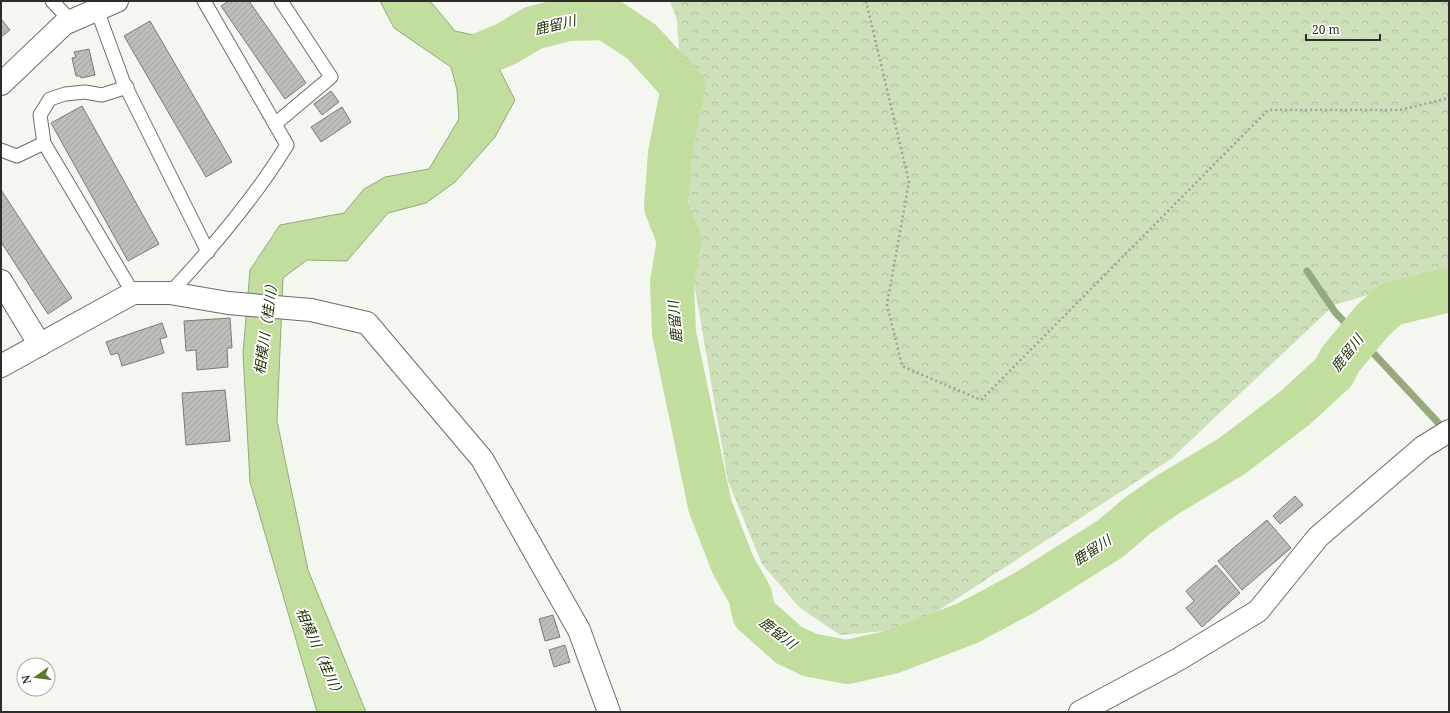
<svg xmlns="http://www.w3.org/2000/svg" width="1450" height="713" font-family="'Noto Serif','Noto Sans JP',serif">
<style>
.forest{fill:url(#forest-crowns)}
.water{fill:#c1de9e;stroke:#95a97c}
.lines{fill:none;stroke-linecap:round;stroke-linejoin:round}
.stream{stroke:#95a97c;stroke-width:7}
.river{stroke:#c1de9e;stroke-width:44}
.building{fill:url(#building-hatch);stroke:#797c76}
.service-casing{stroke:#6b6e68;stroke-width:15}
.minor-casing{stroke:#6b6e68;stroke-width:24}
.path{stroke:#9fa29c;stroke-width:2.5;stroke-dasharray:2 3;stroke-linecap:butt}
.service{stroke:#fff;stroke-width:13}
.minor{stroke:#fff;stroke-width:22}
.labels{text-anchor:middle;stroke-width:3.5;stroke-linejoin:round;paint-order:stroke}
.water-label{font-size:14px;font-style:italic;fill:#213203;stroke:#fff}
</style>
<defs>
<pattern id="forest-crowns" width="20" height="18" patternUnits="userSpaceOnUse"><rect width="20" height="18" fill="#cee0b9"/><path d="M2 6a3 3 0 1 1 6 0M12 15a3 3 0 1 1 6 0" fill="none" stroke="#b1c09f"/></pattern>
<pattern id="building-hatch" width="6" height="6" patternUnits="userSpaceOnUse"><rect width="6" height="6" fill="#bbbfb8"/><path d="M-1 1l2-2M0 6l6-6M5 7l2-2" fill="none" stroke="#a1a49e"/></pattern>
</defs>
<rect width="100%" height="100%" fill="#f3f7ef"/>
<polygon class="forest" points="670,1 1449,1 1449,271 1334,305 1171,459 910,629 840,635 799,607 762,564 728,481 694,283 677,20"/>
<polygon class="water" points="380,1 430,1 455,31 483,37 515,100 495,137 455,182 426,203 388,213 347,261 307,260 283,278 277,421 308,570 366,712 317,712 250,482 243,353 250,270 280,225 344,213 364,189 385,177 429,169 459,119 457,90 451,67 394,28"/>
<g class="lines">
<polyline class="stream" points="1307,271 1335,312 1445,430"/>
<polyline class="river" points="472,58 506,44 533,28 568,19 606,18 642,42 683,87 670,153 666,207 679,240 672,283 674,333 710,506 733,565 750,595 754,614 789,645 810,655 847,662 892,652 968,623 1024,593 1110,539 1137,516 1167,495 1232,456 1295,408 1334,372 1340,360 1373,320 1391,304 1449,290"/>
</g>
<g class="building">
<polygon points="229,1 249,1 306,83 285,99 221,6"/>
<polygon points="1,19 10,30 1,37"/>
<polygon points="150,21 232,162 206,177 124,36"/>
<polygon points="89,49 95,75 81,78 80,76 76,76 72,58 76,57 74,52"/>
<polygon points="331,91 339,102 322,115 314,104"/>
<polygon points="82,106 159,244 128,261 51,123"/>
<polygon points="342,107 351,122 321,142 311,127"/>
<polygon points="1,190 72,298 48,314 1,242"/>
<polygon points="230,318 232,348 227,348 228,367 197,370 196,350 186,351 184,321"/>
<polygon points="162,323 167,337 160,339 164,353 122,366 118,353 111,355 106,342"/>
<polygon points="225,390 230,441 186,445 182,393"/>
<polygon points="1295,496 1303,505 1280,524 1273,516"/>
<polygon points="1267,520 1291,548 1242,590 1218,561"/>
<polygon points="1216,565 1240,593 1202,627 1186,608 1194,601 1186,591"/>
<polygon points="553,615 560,637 545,641 539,619"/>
<polygon points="565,645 570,662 554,667 549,650"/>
</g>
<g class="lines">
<defs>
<g id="service">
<polyline points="52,1 71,21"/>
<polyline points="204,1 275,124"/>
<polyline points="97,10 123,81 208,252"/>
<polyline points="44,143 133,293"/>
<polyline points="1,150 17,156 44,143 40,115 50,99 65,94 85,92 102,95 127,87"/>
<path d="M170,293C213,247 254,199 287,145L275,124L331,77L281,1"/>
</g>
<g id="minor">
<polyline points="1,84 64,24 117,1"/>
<polyline points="1,281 40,345"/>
<polyline points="1,366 133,293 170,293 228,303 311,310 367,323 482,459 579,630 609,712"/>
<polyline points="1080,712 1179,659 1258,611 1318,537 1423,447 1449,431"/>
</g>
</defs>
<use href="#service" class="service-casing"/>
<use href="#minor" class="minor-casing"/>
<polyline class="path" points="866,1 909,182 887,304 902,366 981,400 1268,110 1400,110 1449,98"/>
<use href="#service" class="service"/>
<use href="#minor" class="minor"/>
</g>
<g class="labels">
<g class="water-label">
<text transform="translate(555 25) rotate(-13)" y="5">鹿留川</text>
<text transform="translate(675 322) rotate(-95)" y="5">鹿留川</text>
<text transform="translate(266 326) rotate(-82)" y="5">相模川（桂川）</text>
<text transform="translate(1347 353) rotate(-52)" y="5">鹿留川</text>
<text transform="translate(1092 550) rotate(-33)" y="5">鹿留川</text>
<text transform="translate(778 633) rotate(38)" y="5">鹿留川</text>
<text transform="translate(320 653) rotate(66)" y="5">相模川（桂川）</text>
</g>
</g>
<rect width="1450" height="713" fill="none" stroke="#2d2e2c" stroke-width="4"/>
<g transform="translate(36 677) rotate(256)"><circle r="19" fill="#ffffff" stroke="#ababab"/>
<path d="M0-3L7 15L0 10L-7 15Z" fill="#5c7a2f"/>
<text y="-6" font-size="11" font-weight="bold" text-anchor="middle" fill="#2d2e2c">N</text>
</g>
<path d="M1306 34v6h74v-6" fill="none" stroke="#2d2e2c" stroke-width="2"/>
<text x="1312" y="34" font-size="12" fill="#2d2e2c" stroke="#ffffff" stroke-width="3" paint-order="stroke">20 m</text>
</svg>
